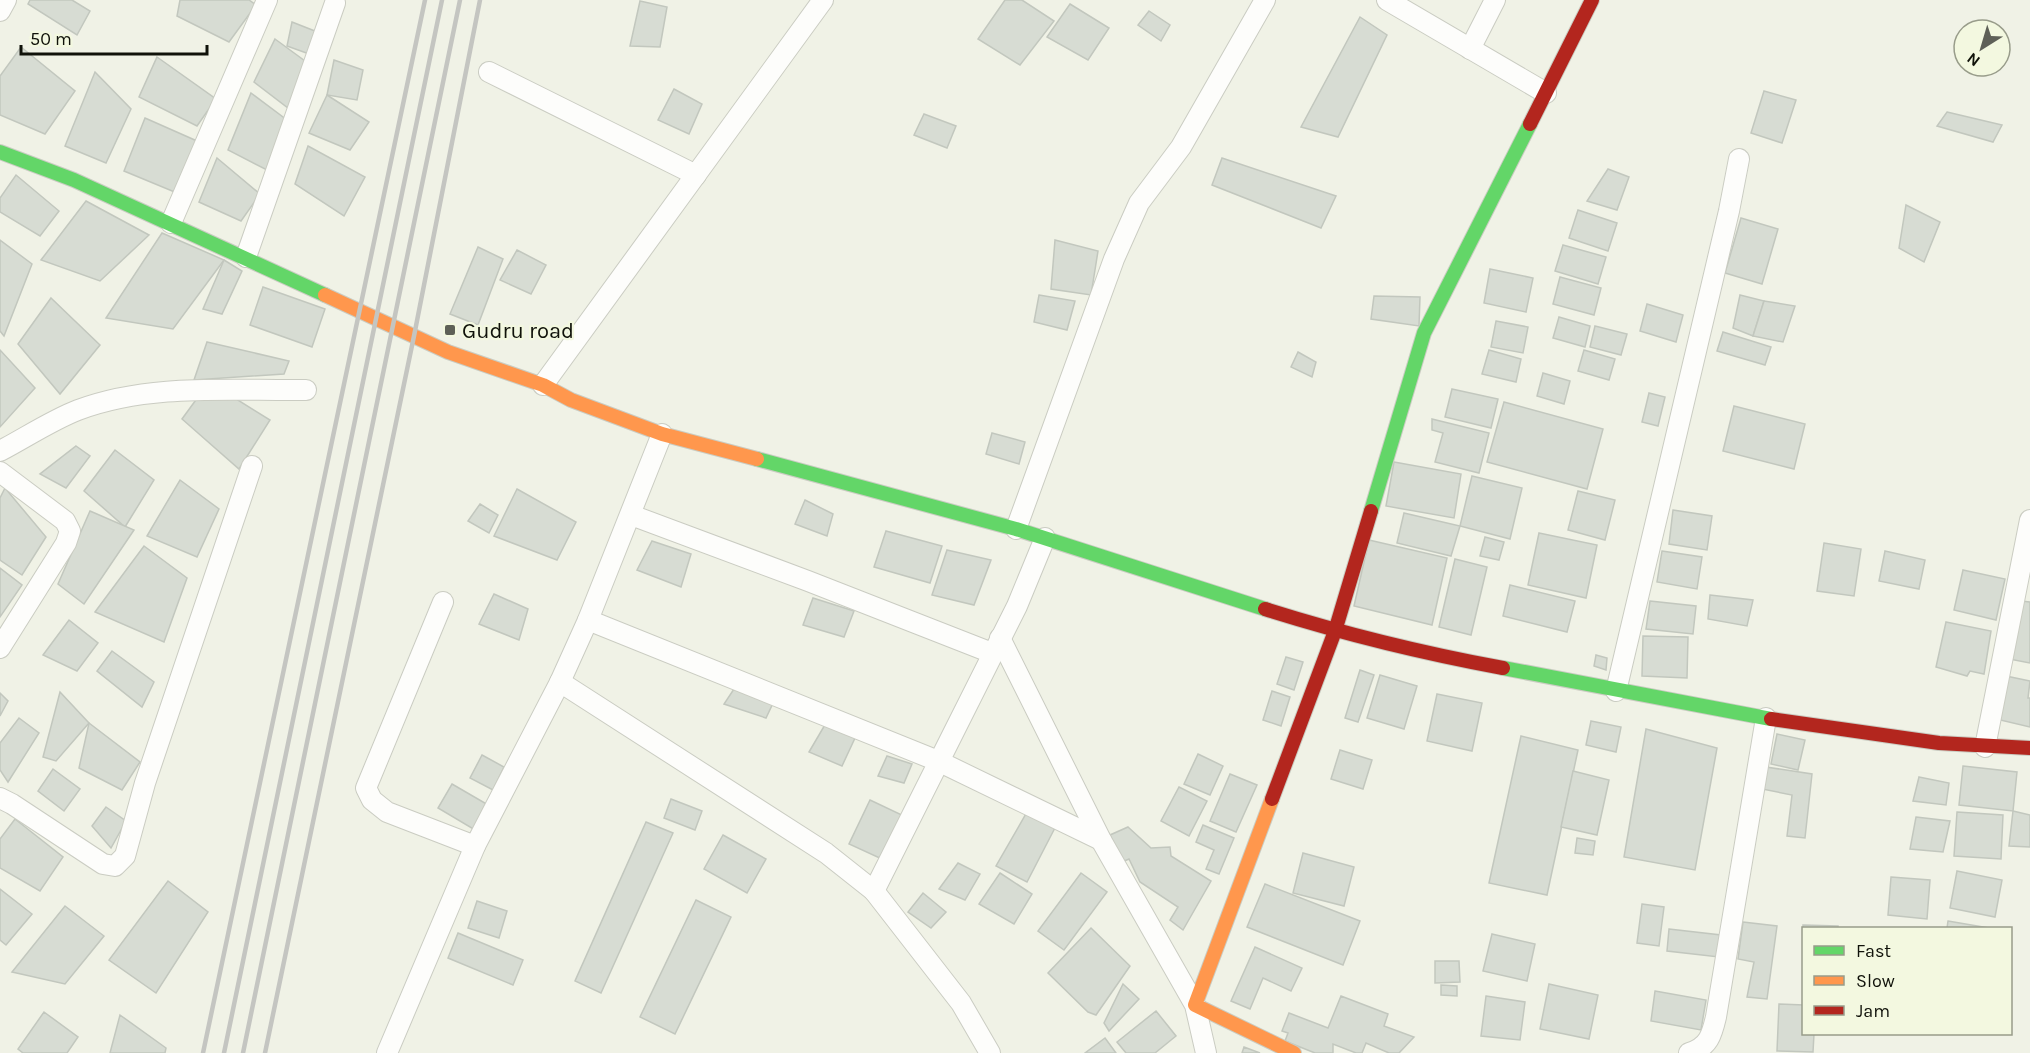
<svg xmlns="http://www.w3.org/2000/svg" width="2030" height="1053" font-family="Karla,sans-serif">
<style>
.building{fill:#d7dcd3;stroke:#c2c7be;stroke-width:1.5}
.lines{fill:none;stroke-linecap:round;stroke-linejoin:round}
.street-casing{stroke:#caccc2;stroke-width:22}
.fast-casing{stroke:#caccc2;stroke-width:16}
.slow-casing{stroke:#caccc2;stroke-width:16}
.jam-casing{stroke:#caccc2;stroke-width:16}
.street{stroke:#fdfdfb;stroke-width:20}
.fast{stroke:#63d668;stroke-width:14}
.slow{stroke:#ff974d;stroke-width:14}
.jam{stroke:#b3261e;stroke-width:14}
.rail{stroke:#c4c5c1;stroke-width:4.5}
.poi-dot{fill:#5e6057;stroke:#f3f8e0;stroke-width:2}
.labels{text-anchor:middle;stroke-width:4.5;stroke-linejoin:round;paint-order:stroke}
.poi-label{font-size:22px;fill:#10120a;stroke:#f3f8e0;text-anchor:start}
</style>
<rect width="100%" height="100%" fill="#f0f2e6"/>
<g class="building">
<polygon points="30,0 72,0 90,11 77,35 28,4"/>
<polygon points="180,0 249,0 256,5 229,42 177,16"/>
<polygon points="1005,0 1022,0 1054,21 1020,65 978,39"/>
<polygon points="640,1 667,7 660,47 630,46"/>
<polygon points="1070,4 1109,28 1088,60 1047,37"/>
<polygon points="1149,11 1170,25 1161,41 1138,25"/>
<polygon points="1360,17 1387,35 1338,137 1301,127"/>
<polygon points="292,22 320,33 312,55 287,46"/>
<polygon points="275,39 305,61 288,108 254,82"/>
<polygon points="21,47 75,91 45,134 0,115 0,76"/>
<polygon points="157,57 216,99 197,126 139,97"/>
<polygon points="334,60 363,70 357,100 327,95"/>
<polygon points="95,72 131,109 106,163 65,146"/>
<polygon points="674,89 702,104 689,134 658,120"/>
<polygon points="1764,91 1796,100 1782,143 1751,133"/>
<polygon points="251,93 287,120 269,171 228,150"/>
<polygon points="327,95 369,122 350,150 309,133"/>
<polygon points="1947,112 2002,125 1993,142 1937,126"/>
<polygon points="924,114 956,126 947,148 914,135"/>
<polygon points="145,118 197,141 177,193 124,171"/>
<polygon points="308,146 365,177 344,216 295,184"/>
<polygon points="217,158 260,194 241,221 199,202"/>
<polygon points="1222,158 1336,196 1321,228 1212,185"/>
<polygon points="1608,169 1629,177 1617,210 1587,201"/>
<polygon points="16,175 59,211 40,236 0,212 0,198"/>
<polygon points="86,201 149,235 100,281 41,260"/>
<polygon points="1906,205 1940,222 1924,262 1899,248"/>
<polygon points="1578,210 1617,223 1608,251 1569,238"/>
<polygon points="1741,218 1778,229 1762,284 1725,273"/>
<polygon points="162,233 224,260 173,329 106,318"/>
<polygon points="0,240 32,264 4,336 0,331"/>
<polygon points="1055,240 1098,251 1091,295 1051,289"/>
<polygon points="1563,245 1606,257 1598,284 1555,271"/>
<polygon points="478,247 503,259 478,325 450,314"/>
<polygon points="517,250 546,265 531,294 500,280"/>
<polygon points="224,260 242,271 222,314 203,309"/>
<polygon points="1490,269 1533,278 1526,312 1484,303"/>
<polygon points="1560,277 1601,288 1594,315 1553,304"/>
<polygon points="263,287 325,309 312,347 250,325"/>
<polygon points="1039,295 1075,301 1067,330 1034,322"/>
<polygon points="1740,295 1764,301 1753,336 1733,328"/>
<polygon points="1374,296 1420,297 1419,326 1371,319"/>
<polygon points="51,298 100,345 60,394 18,344"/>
<polygon points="1764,301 1795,306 1783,342 1753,336"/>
<polygon points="1647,304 1683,315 1676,342 1640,331"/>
<polygon points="1559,317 1590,326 1585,347 1553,338"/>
<polygon points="1496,321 1528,327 1523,353 1491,347"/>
<polygon points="1595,326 1627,334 1621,355 1590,347"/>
<polygon points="1723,332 1771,347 1765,365 1717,351"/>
<polygon points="207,342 289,361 284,374 194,380"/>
<polygon points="0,350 35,388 0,427"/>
<polygon points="1489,350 1521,359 1516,382 1482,374"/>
<polygon points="1584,350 1615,359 1609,380 1578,371"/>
<polygon points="1298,352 1316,362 1312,377 1291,367"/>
<polygon points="1543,373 1570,381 1564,404 1537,396"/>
<polygon points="209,382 270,420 239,469 182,419"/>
<polygon points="1452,389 1498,399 1491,428 1445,417"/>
<polygon points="1649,393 1665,397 1658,426 1642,422"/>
<polygon points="1504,402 1603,429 1587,489 1487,462"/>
<polygon points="1734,406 1805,424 1794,469 1723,451"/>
<polygon points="1432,419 1489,433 1479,473 1435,462 1443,433 1432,430"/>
<polygon points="992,433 1025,442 1019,464 986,454"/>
<polygon points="76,446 90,456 66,488 40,474"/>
<polygon points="115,450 154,480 125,527 84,491"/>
<polygon points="1394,462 1461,474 1454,518 1386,506"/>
<polygon points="1472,476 1522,488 1510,539 1460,526"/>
<polygon points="180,480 219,509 197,557 147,536"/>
<polygon points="5,488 46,537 22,575 0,560 0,498"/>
<polygon points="517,489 576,522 557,560 494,536"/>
<polygon points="1578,491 1615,500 1605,540 1568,530"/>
<polygon points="805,500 833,514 827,536 795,524"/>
<polygon points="480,504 498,515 489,533 468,521"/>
<polygon points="1673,510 1712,516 1707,550 1669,544"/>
<polygon points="90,511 134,530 84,604 58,584"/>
<polygon points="1404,513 1460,526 1451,556 1397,543"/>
<polygon points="886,531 942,546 930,583 874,567"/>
<polygon points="1539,533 1597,545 1586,598 1528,585"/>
<polygon points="1485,537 1504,542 1499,560 1480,556"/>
<polygon points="1369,540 1447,558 1432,625 1354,606"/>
<polygon points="652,541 691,554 681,587 637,570"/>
<polygon points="1824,543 1861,549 1854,596 1817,591"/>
<polygon points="144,546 187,578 164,642 95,612"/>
<polygon points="947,550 991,560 974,605 932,595"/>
<polygon points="1662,551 1702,557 1697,589 1657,582"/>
<polygon points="1885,551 1925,560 1919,589 1879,581"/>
<polygon points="1455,559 1487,567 1471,635 1439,627"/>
<polygon points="0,568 22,585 0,617"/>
<polygon points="1963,570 2005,579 1996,620 1954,610"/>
<polygon points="1510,585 1575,601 1567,632 1503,616"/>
<polygon points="494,594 528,609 519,640 479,624"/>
<polygon points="1710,595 1753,600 1747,626 1708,619"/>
<polygon points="813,598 854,611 844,637 803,625"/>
<polygon points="1650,601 1696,606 1693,634 1646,629"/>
<polygon points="2021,601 2030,602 2030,663 2009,659"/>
<polygon points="69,620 98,643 77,671 43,655"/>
<polygon points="1946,622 1991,631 1984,674 1970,671 1967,676 1936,667"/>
<polygon points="1643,636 1688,637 1687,678 1642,676"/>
<polygon points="112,651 154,682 142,707 97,671"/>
<polygon points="1596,655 1607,658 1606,670 1594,666"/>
<polygon points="1286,657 1303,662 1294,690 1277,684"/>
<polygon points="1360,670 1374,675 1358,722 1345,718"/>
<polygon points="1380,675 1417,686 1404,729 1367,718"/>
<polygon points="2006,676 2030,681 2028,698 2030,698 2030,727 1996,719"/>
<polygon points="736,686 775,699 766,718 724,704"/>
<polygon points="1272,691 1290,697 1281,726 1263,720"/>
<polygon points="60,692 89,723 56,761 43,757"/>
<polygon points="0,693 8,701 0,716"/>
<polygon points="1437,694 1482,703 1472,751 1427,741"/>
<polygon points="19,718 39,733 8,782 0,770 0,743"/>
<polygon points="1591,721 1621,727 1616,752 1586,745"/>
<polygon points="89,723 140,762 122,790 79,768"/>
<polygon points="826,723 856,736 842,766 809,752"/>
<polygon points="1646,729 1717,748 1695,870 1624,857"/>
<polygon points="1777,734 1805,740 1798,770 1771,764"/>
<polygon points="1521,736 1578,750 1547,895 1489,883"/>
<polygon points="1340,750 1372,760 1363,789 1331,779"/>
<polygon points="1198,754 1223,766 1210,795 1184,784"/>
<polygon points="482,755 504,767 493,790 470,778"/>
<polygon points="887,756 912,764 904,783 878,776"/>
<polygon points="1963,766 2017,772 2013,811 1959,805"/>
<polygon points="1766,767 1812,774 1805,838 1787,836 1792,795 1762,789"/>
<polygon points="53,769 80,789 64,811 38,791"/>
<polygon points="1573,771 1609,780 1597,835 1561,827"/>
<polygon points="1230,774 1257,785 1236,832 1210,821"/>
<polygon points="1919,777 1949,783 1946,805 1913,801"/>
<polygon points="452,784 490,806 475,830 438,808"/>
<polygon points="1179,787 1207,801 1189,836 1161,821"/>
<polygon points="671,799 702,811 695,830 664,818"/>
<polygon points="870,800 904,816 884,860 849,844"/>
<polygon points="106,807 126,821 111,848 92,826"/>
<polygon points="2013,811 2030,815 2030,847 2009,846"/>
<polygon points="1027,812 1057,824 1027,882 996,866"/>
<polygon points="1957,812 2003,815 2001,859 1954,856"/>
<polygon points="1916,817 1950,821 1943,852 1910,849"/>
<polygon points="15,819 63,857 40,891 0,868 0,839"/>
<polygon points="646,822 673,833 601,993 575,981"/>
<polygon points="1203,825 1234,838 1219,874 1206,869 1214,850 1196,842"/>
<polygon points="1128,827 1151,848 1170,847 1171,856 1211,881 1183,930 1170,920 1178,907 1140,882 1129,859 1122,862 1110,835"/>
<polygon points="723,835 766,859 747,893 704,869"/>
<polygon points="1577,838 1595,841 1593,855 1575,853"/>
<polygon points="1303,853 1354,867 1344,906 1293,893"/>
<polygon points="958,863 980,874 965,900 939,889"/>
<polygon points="1957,871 2002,880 1995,917 1950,908"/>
<polygon points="1000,873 1032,894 1014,924 979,904"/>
<polygon points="1081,873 1107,892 1064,950 1038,931"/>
<polygon points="1891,877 1930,880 1927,919 1888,915"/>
<polygon points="168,881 208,912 156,993 109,960"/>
<polygon points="1265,884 1360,921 1343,965 1247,927"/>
<polygon points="0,889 32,914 6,945 0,940"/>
<polygon points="923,893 946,912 931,928 908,912"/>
<polygon points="696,900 731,917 675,1034 640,1017"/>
<polygon points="477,901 507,911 499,938 468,928"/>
<polygon points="1642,904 1664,907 1659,946 1637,943"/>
<polygon points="65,906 104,936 65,984 12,972"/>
<polygon points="1948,921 1989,928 1947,928"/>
<polygon points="1743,922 1777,926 1767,999 1747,997 1754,962 1738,959"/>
<polygon points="1803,925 1838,926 1838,928 1804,928 1804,984"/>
<polygon points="1091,928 1130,966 1096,1015 1088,1012 1048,973"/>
<polygon points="1669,929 1721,935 1719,957 1667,951"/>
<polygon points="458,933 523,960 513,985 448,958"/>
<polygon points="1492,934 1535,944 1527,981 1483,971"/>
<polygon points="1255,947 1302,968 1291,991 1263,978 1250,1009 1231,1001"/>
<polygon points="1435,961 1459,961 1460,982 1435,983"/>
<polygon points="1123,984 1139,999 1109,1031 1104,1023"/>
<polygon points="1549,984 1598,995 1589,1039 1540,1029"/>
<polygon points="1441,985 1457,986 1457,996 1441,995"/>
<polygon points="1655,991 1706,1000 1701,1030 1651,1021"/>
<polygon points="1341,996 1388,1014 1384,1026 1414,1037 1399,1053 1389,1053 1366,1043 1362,1053 1356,1053 1333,1044 1333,1053 1315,1053 1285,1041 1288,1033 1282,1031 1289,1013 1328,1028"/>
<polygon points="1486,996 1525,1002 1520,1040 1481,1036"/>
<polygon points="1779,1004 1804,1005 1804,1034 1814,1034 1813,1052 1777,1051"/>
<polygon points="1156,1011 1176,1036 1155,1053 1126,1053 1117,1042"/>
<polygon points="44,1012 78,1037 67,1053 23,1053 18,1049"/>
<polygon points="120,1015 166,1048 165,1053 110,1053"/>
<polygon points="1105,1038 1116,1053 1085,1053"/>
<polygon points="1244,1047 1260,1053 1242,1053"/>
</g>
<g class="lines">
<defs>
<g id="street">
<polyline points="1387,0 1546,93"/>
<polyline points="0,11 6,0"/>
<polyline points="1470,49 1495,0"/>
<polyline points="489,72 696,175"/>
<polyline points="171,223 267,0"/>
<polyline points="246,257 335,3"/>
<polyline points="543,385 823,0"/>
<path d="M0,451C25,438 52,420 78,410C150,383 230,391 306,390"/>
<polyline points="0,472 65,521 70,531 66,543 0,648"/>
<polyline points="631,515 808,581 992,653"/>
<polyline points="1016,529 1114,259 1139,203 1181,147 1265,0"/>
<polyline points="443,602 366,788 372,800 387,812 475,846"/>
<polyline points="588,620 938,761 1101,840"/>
<polyline points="1000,638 1101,840 1195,1005 1206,1053"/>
<polyline points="560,682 826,853 874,891 961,1003 990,1053"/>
<polyline points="1616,691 1729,211 1739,159"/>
<polyline points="1985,747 2030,520"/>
<polyline points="0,798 12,804 103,864 115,866 125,856 145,783 252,466"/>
<polyline points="874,891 1017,606 1045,538"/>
<polyline points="387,1053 475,846 560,682 588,620 662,434"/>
<path d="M1689,1053C1709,1047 1712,1034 1716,1017L1766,718"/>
</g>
<g id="fast">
<polyline points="0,152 74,180 325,295"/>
<polyline points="757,459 1016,529 1265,609"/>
<polyline points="1371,511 1424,333 1530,124"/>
<polyline points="1503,668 1771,719"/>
</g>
<g id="slow">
<polyline points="325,295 448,352 543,385 571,400 662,434 757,459"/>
<polyline points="1272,799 1195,1005 1294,1053"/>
</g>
<g id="jam">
<polyline points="1530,124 1592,0"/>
<path d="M1265,609C1344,634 1422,653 1503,668"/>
<polyline points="1771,719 1939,743 2030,748"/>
<polyline points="1272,799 1335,631 1371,511"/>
</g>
</defs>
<use href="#street" class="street-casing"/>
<use href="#fast" class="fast-casing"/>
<use href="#slow" class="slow-casing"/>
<use href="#jam" class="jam-casing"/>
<use href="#street" class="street"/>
<use href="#fast" class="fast"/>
<use href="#slow" class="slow"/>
<use href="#jam" class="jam"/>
<g class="rail">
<polyline points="203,1053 425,0"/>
<polyline points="224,1053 442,0"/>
<polyline points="243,1053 460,0"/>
<polyline points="265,1053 414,336 480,0"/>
</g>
</g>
<rect class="poi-dot" x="444" y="324" width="12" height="12" rx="3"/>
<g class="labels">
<g class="poi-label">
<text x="462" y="338">Gudru road</text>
</g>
</g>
<rect x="1802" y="927" width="210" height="108" fill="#f3f8e0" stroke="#989c8a" stroke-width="1.5"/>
<rect x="1814" y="946" width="30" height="9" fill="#63d668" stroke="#989c8a" stroke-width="1.5"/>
<text x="1856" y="957" font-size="18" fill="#10120a">Fast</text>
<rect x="1814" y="976" width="30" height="9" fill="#ff974d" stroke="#989c8a" stroke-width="1.5"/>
<text x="1856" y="987" font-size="18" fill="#10120a">Slow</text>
<rect x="1814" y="1006" width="30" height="9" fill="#b3261e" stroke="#989c8a" stroke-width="1.5"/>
<text x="1856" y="1017" font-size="18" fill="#10120a">Jam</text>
<g transform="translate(1982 48) rotate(217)"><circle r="28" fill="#f3f8e0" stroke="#989c8a" stroke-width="1.5"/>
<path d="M0-4.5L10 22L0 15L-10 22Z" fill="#5e6057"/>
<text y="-9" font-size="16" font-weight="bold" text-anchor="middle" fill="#10120a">N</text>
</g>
<path d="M21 45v9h186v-9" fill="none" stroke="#10120a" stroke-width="3"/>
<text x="30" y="45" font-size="18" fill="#10120a" stroke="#f3f8e0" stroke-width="4.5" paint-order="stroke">50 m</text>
</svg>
